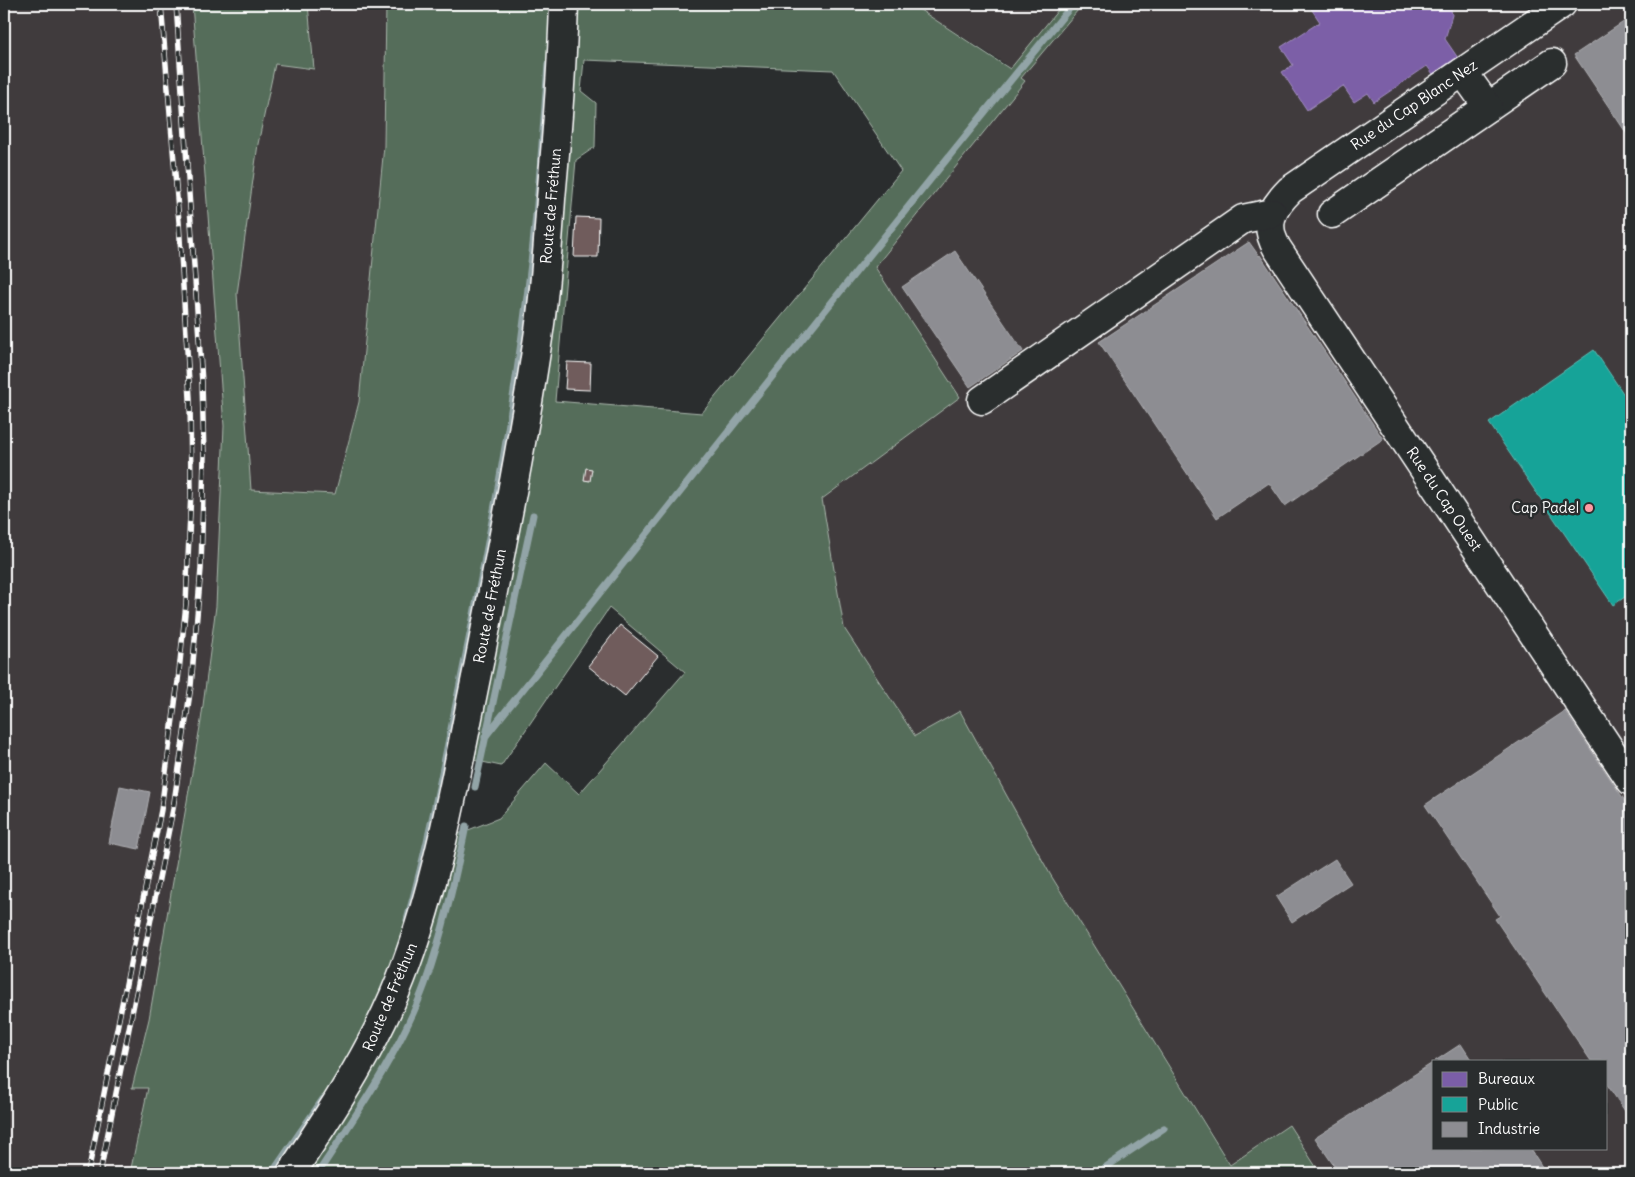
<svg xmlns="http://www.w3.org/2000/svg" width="1635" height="1177" font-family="Delius,sans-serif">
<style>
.built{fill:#3f3b3c;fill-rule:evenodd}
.green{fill:#556d5a;stroke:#aab6ac;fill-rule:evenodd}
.offices{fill:#7b5ea7;stroke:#a38ec1}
.public{fill:#17a398;stroke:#5dbfb7}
.industry{fill:#8d8d92;stroke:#afafb3}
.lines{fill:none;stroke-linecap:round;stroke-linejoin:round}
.stream{stroke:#92a4a7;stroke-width:7}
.building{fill:#6f5c5b;stroke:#fff}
.minor-casing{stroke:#fff;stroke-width:31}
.minor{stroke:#2a2d2e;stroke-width:28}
.rail-casing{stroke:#fff;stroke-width:5.5}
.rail{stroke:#2a2d2e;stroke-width:4;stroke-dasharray:11;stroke-linecap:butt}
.poi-dot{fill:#ff9aa2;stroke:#2a2d2e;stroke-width:2}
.labels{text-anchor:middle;stroke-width:5;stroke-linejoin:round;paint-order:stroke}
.street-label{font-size:15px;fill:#fff;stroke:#2a2d2e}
.poi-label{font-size:15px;fill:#fff;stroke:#2a2d2e;text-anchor:end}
</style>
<rect width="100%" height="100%" fill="#2a2d2e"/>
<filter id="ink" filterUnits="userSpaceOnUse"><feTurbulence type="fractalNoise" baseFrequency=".02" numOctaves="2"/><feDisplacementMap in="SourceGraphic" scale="10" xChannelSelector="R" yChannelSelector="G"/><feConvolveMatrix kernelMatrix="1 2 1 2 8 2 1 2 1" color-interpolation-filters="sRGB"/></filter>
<g filter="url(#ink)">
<g class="built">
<polygon points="4,4 386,4 384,146 359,402 335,494 251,491 162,1023 130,1173 4,1173"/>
<path d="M911,4H1631V1173H1320L1289,1125L1231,1165L1050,874L960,712L915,736L844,628L822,499L960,397L875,267L1024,81L1002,62ZM1434,1061H1606V1148H1434Z"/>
</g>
<path class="green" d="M192,4H308L314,69L275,64L258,144L237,294L251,490L335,494L359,402L384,146L386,4H911L1010,69L1063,4H1083L1021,78L1025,81L875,267L960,397L822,499L844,628L915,736L960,711L1050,874L1230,1165L1289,1125L1320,1173H130L148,1088H132L149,1019L201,721L216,606L224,426ZM584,60L833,70L901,171L702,413L555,401L576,160L595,147L596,103L581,91ZM609,608L685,672L579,794L546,763L499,818L453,836L473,760L501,766Z"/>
<polygon class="offices" points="1308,4 1450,4 1452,15 1445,39 1458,58 1433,74 1427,66 1374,102 1368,93 1354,102 1343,86 1307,110 1282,72 1293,65 1281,47 1320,22"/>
<polygon class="public" points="1594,350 1631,405 1631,593 1613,605 1489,423"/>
<g class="industry">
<polygon points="1631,17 1631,140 1574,55"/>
<polygon points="1249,242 1259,256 1260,255 1383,439 1285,506 1269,483 1217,518 1099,342"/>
<polygon points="955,251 1023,351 970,387 902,287"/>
<polygon points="1565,711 1631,810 1631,1120 1606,1083 1606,1061 1591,1061 1495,919 1500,916 1425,805"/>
<polygon points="120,786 150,792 139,849 109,843"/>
<polygon points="1335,859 1351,883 1292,922 1276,897"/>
<polygon points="1461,1044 1472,1061 1435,1061"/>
<polygon points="1434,1062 1434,1148 1530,1148 1546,1173 1339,1173 1315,1138"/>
</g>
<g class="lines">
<g class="stream">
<path d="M485,737C681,492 874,246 1073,4"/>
<polyline points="475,787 533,515"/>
<path d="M407,920C430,838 446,753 463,669C487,551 510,432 525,312C536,230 542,147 548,64"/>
<polyline points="272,1173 323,1099"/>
<path d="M318,1173C356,1115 401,1050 425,984C443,933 455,879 466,826"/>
<polyline points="1097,1173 1164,1128"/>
</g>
</g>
<g class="building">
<polygon points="576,217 599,218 598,257 574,257"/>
<polygon points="567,362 591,363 590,390 565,389"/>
<polygon points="586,468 592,469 590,481 584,480"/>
<polygon points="620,625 658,656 625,696 588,666"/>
</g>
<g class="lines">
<defs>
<g id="minor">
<path d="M1562,4L1290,190C1272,208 1263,224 1277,248L1631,781"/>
<polyline points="1488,107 1552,63"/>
<polyline points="1332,214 1488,107 1463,72"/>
<polyline points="982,400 1243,219 1272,213"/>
<path d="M291,1173C335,1107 379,1040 406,965C441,870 458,763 479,663C500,555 522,447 538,338C545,292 548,245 551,199C557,134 562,69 564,4"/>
</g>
</defs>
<use href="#minor" class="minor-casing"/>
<use href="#minor" class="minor"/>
<defs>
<g id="rail">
<polyline points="88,1173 161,810 178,681 186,604 191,491 190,398 179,222 161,4"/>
<polyline points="100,1173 173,809 191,686 201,569 204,456 202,382 176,4"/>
</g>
</defs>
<use href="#rail" class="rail-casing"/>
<use href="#rail" class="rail"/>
</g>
</g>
<circle class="poi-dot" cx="1589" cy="508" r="5"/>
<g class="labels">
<g class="street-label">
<text transform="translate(1414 105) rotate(-34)" y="5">Rue du Cap Blanc Nez</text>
<text transform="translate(551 206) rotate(-85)" y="5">Route de Fréthun</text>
<text transform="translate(1444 499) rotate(56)" y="5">Rue du Cap Ouest</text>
<text transform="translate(490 606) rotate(-79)" y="5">Route de Fréthun</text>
<text transform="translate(390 997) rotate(-67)" y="5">Route de Fréthun</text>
</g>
<g class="poi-label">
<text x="1579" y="513">Cap Padel</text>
</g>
</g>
<rect width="1635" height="1177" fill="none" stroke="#2a2d2e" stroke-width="20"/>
<rect x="10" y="10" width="1615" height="1157" fill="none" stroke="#fff" stroke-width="2" filter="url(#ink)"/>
<rect x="1432" y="1060" width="175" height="90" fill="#2a2d2e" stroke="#7f8182"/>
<rect x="1442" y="1072" width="25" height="15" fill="#7b5ea7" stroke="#7f8182"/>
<text x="1478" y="1084" font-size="15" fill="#ffffff">Bureaux</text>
<rect x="1442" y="1097" width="25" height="15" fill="#17a398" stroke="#7f8182"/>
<text x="1478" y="1110" font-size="15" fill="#ffffff">Public</text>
<rect x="1442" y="1122" width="25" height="15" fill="#8d8d92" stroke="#7f8182"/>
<text x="1478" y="1134" font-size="15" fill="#ffffff">Industrie</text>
</svg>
